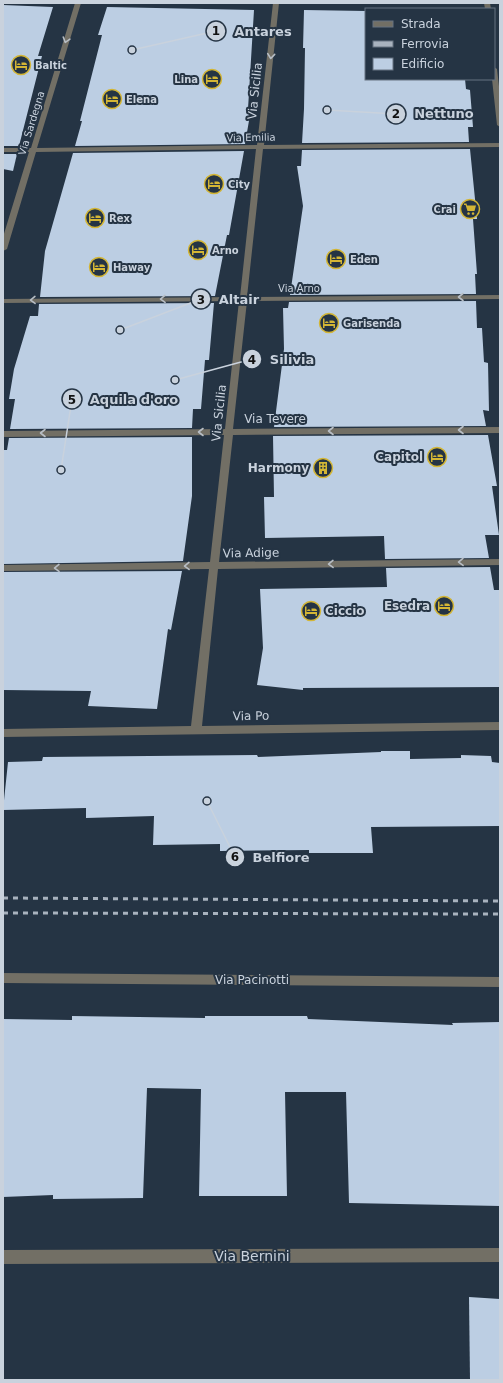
<svg xmlns="http://www.w3.org/2000/svg" width="503" height="1383" font-family="'DejaVu Sans',sans-serif">
<style>
.building{fill:#bccee3}
.lines{fill:none;stroke-linecap:round;stroke-linejoin:round}
.minor{fill:#726f65;fill-rule:evenodd}
.rail{stroke:#a8b2be;stroke-width:3;stroke-dasharray:5 5;stroke-linecap:butt}
.oneway{stroke:#b8bec5}
.labels{text-anchor:middle;stroke-width:4;stroke-linejoin:round;paint-order:stroke}
.far-poi-label{font-size:10px;font-weight:bold;fill:#c9d2dd;stroke:#253444;text-anchor:start}
.far-street-label{font-size:10px;fill:#c9d2dd;stroke:#253444}
.street-label{font-size:12px;fill:#c9d2dd;stroke:#253444}
.poi-label{font-size:12px;font-weight:bold;fill:#c9d2dd;stroke:#253444;text-anchor:end}
.near-street-label{font-size:14px;fill:#c9d2dd;stroke:#253444}
.leader{fill:none;stroke:#c9d2dd;stroke-width:1.5}
.callout-dot{fill:#c9d2dd;stroke:#253444;stroke-width:1.5}
.mark-label{font-size:12px;text-anchor:middle;font-weight:bold;fill:#111}
.callout-label{font-size:13px;text-anchor:middle;font-weight:bold;fill:#c9d2dd;stroke:#253444;stroke-width:4;stroke-linejoin:round;paint-order:stroke}
</style>
<rect width="100%" height="100%" fill="#253444"/>
<g class="building">
<polygon points="3,5 53,7 38,56 42,56 19,146 3,146"/>
<polygon points="107,7 254,10 248,109 251,109 245,144 75,146 82,121 80,121 102,35 98,35"/>
<polygon points="304,10 366,11 366,79 465,79 466,89 470,90 473,127 468,127 469,142 302,143 304,109 305,48 303,48"/>
<polygon points="470,149 477,219 473,219 477,274 475,274 476,294 290,295 303,206 297,166 301,166 302,150"/>
<polygon points="244,151 229,235 227,235 215,296 40,297 45,251 73,153"/>
<polygon points="3,154 17,154 13,171 3,169"/>
<polygon points="476,301 477,328 482,328 484,362 488,363 489,411 483,410 486,426 274,427 284,349 283,308 288,308 289,302"/>
<polygon points="214,303 209,360 205,360 201,409 193,409 192,428 10,429 15,399 9,399 14,369 30,316 38,316 39,304"/>
<polygon points="488,435 497,486 492,486 499,535 485,535 489,558 385,559 384,536 265,538 264,497 274,497 273,436"/>
<polygon points="192,437 192,496 183,561 3,564 3,450 7,450 9,438"/>
<polygon points="490,567 494,590 500,590 500,687 303,688 303,690 257,685 263,648 260,589 387,587 386,568"/>
<polygon points="182,571 171,630 168,629 157,709 88,706 91,691 3,690 3,572"/>
<polygon points="381,751 410,751 410,759 461,758 461,755 491,756 492,762 500,763 500,826 371,827 373,853 309,853 309,850 220,851 220,844 153,845 154,816 86,818 86,808 3,810 8,762 42,761 43,757 257,755 258,757 381,752"/>
<polygon points="72,1016 205,1018 205,1016 307,1016 308,1019 453,1025 452,1023 500,1022 500,1206 349,1203 346,1092 285,1092 287,1196 199,1196 201,1089 147,1088 143,1198 53,1199 53,1195 3,1197 3,1019 72,1020"/>
<polygon points="469,1297 500,1299 500,1380 470,1380"/>
</g>
<g class="lines">
<g class="minor">
<polygon points="75,3 81,3 37,148 257,145 273,3 279,3 264,145 500,143 500,147 263,149 247,297 500,295 500,299 247,301 233,429 500,427 500,433 233,435 219,562 500,559 500,565 218,569 202,726 500,722 500,730 3,737 3,729 191,726 209,569 3,571 3,565 210,562 224,435 3,437 3,431 225,429 239,301 3,303 3,299 240,297 256,149 36,152 7,249 3,251 3,237 29,152 3,152 3,148 31,148"/>
<polygon points="484,3 490,3 491,9 485,9"/>
<polygon points="494,67 497,69 500,95 500,127 497,125 492,79 494,79"/>
<polygon points="3,973 500,977 500,987 3,983"/>
<polygon points="500,1248 500,1262 3,1264 3,1250"/>
</g>
<g class="rail">
<polyline points="3,898 500,901"/>
<polyline points="3,913 500,914"/>
</g>
</g>
<defs><path id="oneway-chevron" d="M-2-3.5L2.5 0L-2 3.5" fill="none" stroke-width="1.6" stroke-linecap="round" stroke-linejoin="round"/></defs>
<g class="oneway">
<use href="#oneway-chevron" transform="translate(66 40) rotate(107)"/>
<use href="#oneway-chevron" transform="translate(271 56) rotate(96)"/>
<use href="#oneway-chevron" transform="translate(461 297) rotate(180)"/>
<use href="#oneway-chevron" transform="translate(163 299) rotate(179)"/>
<use href="#oneway-chevron" transform="translate(33 300) rotate(179)"/>
<use href="#oneway-chevron" transform="translate(461 430) rotate(180)"/>
<use href="#oneway-chevron" transform="translate(331 431) rotate(180)"/>
<use href="#oneway-chevron" transform="translate(201 432) rotate(180)"/>
<use href="#oneway-chevron" transform="translate(43 433) rotate(180)"/>
<use href="#oneway-chevron" transform="translate(461 562) rotate(179)"/>
<use href="#oneway-chevron" transform="translate(331 564) rotate(179)"/>
<use href="#oneway-chevron" transform="translate(187 566) rotate(179)"/>
<use href="#oneway-chevron" transform="translate(57 568) rotate(179)"/>
</g>
<defs>
<symbol id="hotel-ring" viewBox="-11 -11 22 22"><circle r="9.5" fill="#253444" stroke="#d4b635" stroke-width="1.5"/><path d="M-6-4.5h1.5V1H6V5H4.5V3h-9V5H-6ZM-4 0a1.8 1.8 0 1 1 3.6 0ZM.5 0V-2.5h3Q6-2.5 6 0Z" fill="#d4b635"/></symbol>
<symbol id="supermarket-ring" viewBox="-11 -11 22 22"><circle r="9.5" fill="#253444" stroke="#d4b635" stroke-width="1.5"/><path d="M-6-5.5h2.5l.6 2H6L4.5 2H-2.5L-4.4-4H-6ZM-1.5 3.2a1.3 1.3 0 1 0 .1 0ZM3 3.2a1.3 1.3 0 1 0 .1 0Z" fill="#d4b635"/></symbol>
<symbol id="building-ring" viewBox="-11 -11 22 22"><circle r="9.5" fill="#253444" stroke="#d4b635" stroke-width="1.5"/><path d="M-4-6H4V6H1V3H-1V6H-4ZM-2.5-4.3h1.7v1.8h-1.7ZM.8-4.3h1.7v1.8H.8ZM-2.5-1h1.7V.8h-1.7ZM.8-1h1.7V.8H.8Z" fill="#d4b635"/></symbol>
</defs>
<g fill-rule="evenodd">
<use href="#hotel-ring" x="10" y="54" width="22" height="22"/>
<use href="#hotel-ring" x="201" y="68" width="22" height="22"/>
<use href="#hotel-ring" x="101" y="88" width="22" height="22"/>
<use href="#hotel-ring" x="203" y="173" width="22" height="22"/>
<use href="#supermarket-ring" x="459" y="198" width="22" height="22"/>
<use href="#hotel-ring" x="84" y="207" width="22" height="22"/>
<use href="#hotel-ring" x="187" y="239" width="22" height="22"/>
<use href="#hotel-ring" x="325" y="248" width="22" height="22"/>
<use href="#hotel-ring" x="88" y="256" width="22" height="22"/>
<use href="#hotel-ring" x="318" y="312" width="22" height="22"/>
<use href="#hotel-ring" x="426" y="446" width="22" height="22"/>
<use href="#building-ring" x="312" y="457" width="22" height="22"/>
<use href="#hotel-ring" x="433" y="595" width="22" height="22"/>
<use href="#hotel-ring" x="300" y="600" width="22" height="22"/>
</g>
<g class="labels">
<g class="far-poi-label">
<text x="35" y="69">Baltic</text>
<text x="198" y="83" text-anchor="end">Lina</text>
<text x="126" y="103">Elena</text>
<text x="228" y="188">City</text>
<text x="456" y="213" text-anchor="end">Crai</text>
<text x="109" y="222">Rex</text>
<text x="212" y="254">Arno</text>
<text x="350" y="263">Eden</text>
<text x="113" y="271">Haway</text>
<text x="343" y="327">Garisenda</text>
</g>
<g class="far-street-label">
<text transform="translate(31 123) rotate(-73)" y="4">Via Sardegna</text>
<text transform="translate(251 137) rotate(-1)" y="4">Via Emilia</text>
<text x="299" y="292">Via Arno</text>
</g>
<g class="street-label">
<text transform="translate(255 91) rotate(-84)" y="4">Via Sicilia</text>
<text transform="translate(219 413) rotate(-84)" y="4">Via Sicilia</text>
<text x="275" y="423">Via Tevere</text>
<text transform="translate(251 553) rotate(-1)" y="4">Via Adige</text>
<text transform="translate(251 716) rotate(-1)" y="4">Via Po</text>
<text x="252" y="984">Via Pacinotti</text>
</g>
<g class="poi-label">
<text x="423" y="461">Capitol</text>
<text x="309" y="472">Harmony</text>
<text x="430" y="610">Esedra</text>
<text x="325" y="615" text-anchor="start">Ciccio</text>
</g>
<g class="near-street-label">
<text x="252" y="1261">Via Bernini</text>
</g>
</g>
<path class="leader" d="M132 50L216 31M327 110L396 114M120 330L201 299M175 380L252 359M61 470L72 399M207 801L235 857"/>
<g class="callout-dot">
<circle cx="132" cy="50" r="4"/>
<circle cx="327" cy="110" r="4"/>
<circle cx="120" cy="330" r="4"/>
<circle cx="175" cy="380" r="4"/>
<circle cx="61" cy="470" r="4"/>
<circle cx="207" cy="801" r="4"/>
<circle cx="216" cy="31" r="10"/>
<circle cx="396" cy="114" r="10"/>
<circle cx="201" cy="299" r="10"/>
<circle cx="252" cy="359" r="10"/>
<circle cx="72" cy="399" r="10"/>
<circle cx="235" cy="857" r="10"/>
</g>
<g class="mark-label">
<text x="216" y="35">1</text>
<text x="396" y="118">2</text>
<text x="201" y="304">3</text>
<text x="252" y="364">4</text>
<text x="72" y="404">5</text>
<text x="235" y="861">6</text>
</g>
<g class="callout-label">
<text x="263" y="36">Antares</text>
<text x="444" y="118">Nettuno</text>
<text x="239" y="304">Altair</text>
<text x="292" y="364">Silivia</text>
<text x="134" y="404">Aquila d'oro</text>
<text x="281" y="862">Belfiore</text>
</g>
<rect width="503" height="1383" fill="none" stroke="#c9d2dd" stroke-width="8"/>
<rect x="365" y="8" width="130" height="72" fill="#253444" stroke="#677381"/>
<rect x="373" y="21" width="20" height="6" fill="#726f65" stroke="#677381"/>
<text x="401" y="28" font-size="12" fill="#c9d2dd">Strada</text>
<rect x="373" y="41" width="20" height="6" fill="#a8b2be" stroke="#677381"/>
<text x="401" y="48" font-size="12" fill="#c9d2dd">Ferrovia</text>
<rect x="373" y="58" width="20" height="12" fill="#bccee3" stroke="#677381"/>
<text x="401" y="68" font-size="12" fill="#c9d2dd">Edificio</text>
</svg>
